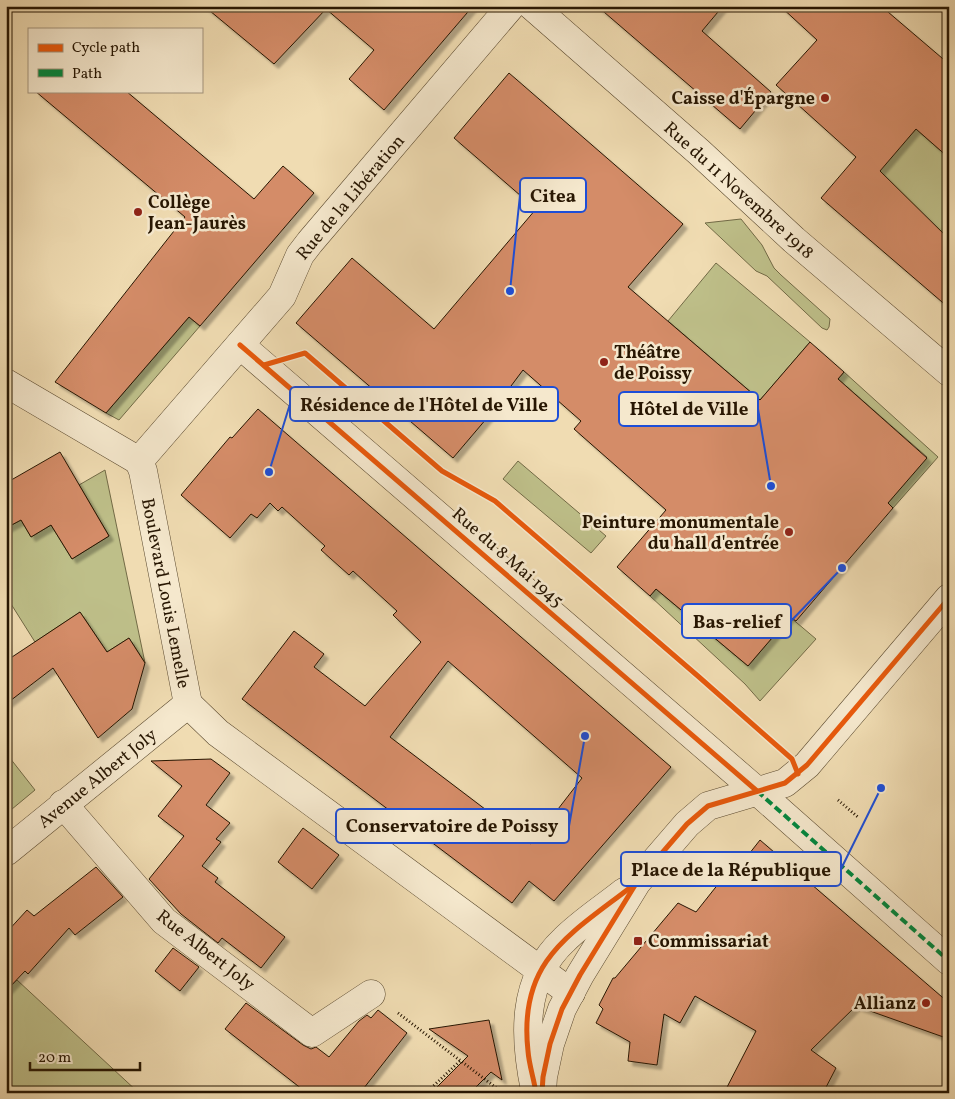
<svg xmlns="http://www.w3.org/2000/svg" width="955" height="1099" font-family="Vollkorn,serif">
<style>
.green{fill:#bebf89;stroke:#726a46}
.building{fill:#d48c68;stroke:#271602;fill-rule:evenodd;filter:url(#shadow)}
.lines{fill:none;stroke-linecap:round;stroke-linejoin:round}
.minor-casing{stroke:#59482e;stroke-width:29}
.tertiary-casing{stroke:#59482e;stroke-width:29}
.path{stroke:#271602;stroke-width:3;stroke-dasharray:1 2.5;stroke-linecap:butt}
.minor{stroke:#f5e8cd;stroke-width:28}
.tertiary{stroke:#f5e8cd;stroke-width:28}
.quiet{stroke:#00873e;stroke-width:4;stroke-dasharray:8 4;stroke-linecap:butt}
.cycleway-casing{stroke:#f5e8cd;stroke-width:8}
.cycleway{stroke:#e8590c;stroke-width:5}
.poi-dot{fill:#8f2418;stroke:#f5e8cd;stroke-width:2}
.labels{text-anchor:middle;stroke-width:5;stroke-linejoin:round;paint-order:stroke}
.poi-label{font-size:18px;font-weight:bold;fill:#271602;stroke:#f5e8cd;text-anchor:end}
.street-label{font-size:18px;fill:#271602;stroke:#f5e8cd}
.leader{fill:none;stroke:#1d4ed8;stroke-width:2}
.callout-dot{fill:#1d4ed8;stroke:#f5e8cd;stroke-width:2}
.callout{fill:#f5e8cd;stroke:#1d4ed8;stroke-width:2}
.callout-label{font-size:19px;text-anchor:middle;font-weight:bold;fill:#271602}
</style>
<defs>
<filter id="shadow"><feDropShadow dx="4.5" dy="4.5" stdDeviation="1" flood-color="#0004"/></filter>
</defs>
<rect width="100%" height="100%" fill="#f0dcb2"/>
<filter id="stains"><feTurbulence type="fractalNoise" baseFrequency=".004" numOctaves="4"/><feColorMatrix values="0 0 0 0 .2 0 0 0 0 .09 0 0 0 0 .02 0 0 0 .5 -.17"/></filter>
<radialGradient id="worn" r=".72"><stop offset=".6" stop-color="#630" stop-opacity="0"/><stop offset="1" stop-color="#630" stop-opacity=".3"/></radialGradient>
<g class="green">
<polygon points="916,129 949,158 949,226 940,236 853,161 856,157 908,138"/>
<polygon points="741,219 762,245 774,268 781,275 830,319 829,327 827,330 822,328 767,276 756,271 705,223"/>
<polygon points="716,263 810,342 760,400 668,321"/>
<polygon points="189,317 200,326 119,420 106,413"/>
<polygon points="844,372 938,457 893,508 888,503 927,457 838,379"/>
<polygon points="518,461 606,536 591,553 503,479"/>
<polygon points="105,470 145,663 129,638 107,652 80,612 35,642 6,596 6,528 21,520 31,537 51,525 72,559 109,536 79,485"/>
<polygon points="656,589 748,666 790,617 816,639 760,701 745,684 650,596"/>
<polygon points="6,753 35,790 6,814"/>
<polygon points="17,980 139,1093 6,1093 6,991"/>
</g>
<g class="building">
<polygon points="204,6 473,6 384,110 349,79 374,50 326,9 274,64"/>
<polygon points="597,6 723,6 702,31 771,92 740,129"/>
<polygon points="780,6 881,6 949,64 949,158 916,129 880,171 949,239 949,308 821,198 856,157 776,85 817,40"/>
<polygon points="509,73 683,224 628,287 760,400 810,342 844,372 838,379 927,458 888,503 893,508 796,621 790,617 748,666 656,589 650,596 617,567 666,510 574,429 581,421 523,370 487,418 453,458 296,323 352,258 434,329 536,209 454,138"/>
<polygon points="35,91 126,91 254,199 283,166 314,193 200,326 189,317 106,413 55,382 185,217"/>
<path d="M258,409L671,767L554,901L529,881L512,903L242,699L294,631L324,654L314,667L365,706L421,642L393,615L397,611L353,571L349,575L321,550L325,546L282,507L278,511L270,503L257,518L251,514L230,538L181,495L230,437L232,438ZM448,661L582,778L531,844L390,737Z"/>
<polygon points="60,452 109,536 72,559 51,525 31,537 21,520 6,528 6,483"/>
<polygon points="80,612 107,652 129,638 145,663 132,709 98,738 53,668 6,704 6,661"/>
<polygon points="211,759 230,773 206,805 230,823 216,839 221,842 202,866 218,878 215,882 285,937 261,968 222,938 218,943 181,914 149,879 184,836 158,816 182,786 151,761"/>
<polygon points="303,828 339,855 312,889 278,862"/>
<polygon points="760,840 949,1003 949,1039 856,1006 811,1050 836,1068 823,1093 724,1093 756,1031 695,996 680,1023 664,1014 657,1065 628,1061 630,1042 596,1023 603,1009 599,1005 613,978 615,978 678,903 696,912 723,878 727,882"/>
<polygon points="96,867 123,897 75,935 69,928 28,974 25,971 6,991 6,933 27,910 34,916"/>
<polygon points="173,948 199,967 180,991 155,971"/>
<polygon points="246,1003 303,1045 311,1049 316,1047 329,1057 359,1021 367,1015 371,1018 378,1010 407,1033 360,1093 307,1093 225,1029"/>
<polygon points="489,1020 502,1080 491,1072 470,1093 431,1093 468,1056 429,1029"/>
</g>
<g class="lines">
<defs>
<g id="minor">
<polyline points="532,6 699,152 794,240 949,372"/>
<polyline points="240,345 757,791 949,961"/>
<polyline points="6,383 139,461"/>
<polyline points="139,461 282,296 300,255 310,242 511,6"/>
<polyline points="139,461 143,471 188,704"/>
<polyline points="63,804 164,921 312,1033 371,994"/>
</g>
<g id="tertiary">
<polyline points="6,852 188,704 218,733 571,993"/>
<path d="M535,1090C524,1037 521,980 564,940C582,922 604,908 624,892"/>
<polyline points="542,1093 543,1077 550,1044 562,1009 580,975 637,882 687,824 708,806 785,783 807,765 949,598"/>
</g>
</defs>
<use href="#minor" class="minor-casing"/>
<use href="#tertiary" class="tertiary-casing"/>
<g class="path">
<polyline points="838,800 859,818"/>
<polyline points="398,1013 495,1087 502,1089"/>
<polyline points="426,1093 461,1060"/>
</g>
<use href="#minor" class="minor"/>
<use href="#tertiary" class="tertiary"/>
<polyline class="quiet" points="757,791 949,961"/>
<defs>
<g id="cycleway">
<polyline points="240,345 757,791"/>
<polyline points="264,365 305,353 442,471 495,501 699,677 792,759 798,774"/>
<path d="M536,1093C534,1079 529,1065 528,1051C518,961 569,935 631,887"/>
<polyline points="542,1093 543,1077 550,1044 562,1009 580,975 637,882 687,824 708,806 785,783 807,765 949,598"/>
</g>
</defs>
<use href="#cycleway" class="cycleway-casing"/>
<use href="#cycleway" class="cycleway"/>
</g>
<g class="poi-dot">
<circle cx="825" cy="98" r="5"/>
<circle cx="138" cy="212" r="5"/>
<circle cx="604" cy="362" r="5"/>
<circle cx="789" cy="532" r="5"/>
<rect x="633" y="936" width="10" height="10" rx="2.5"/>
<circle cx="926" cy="1003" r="5"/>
</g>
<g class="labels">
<g class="poi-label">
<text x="815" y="104">Caisse d'Épargne</text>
<text x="148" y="208" text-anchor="start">Collège<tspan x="148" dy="21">Jean-Jaurès</tspan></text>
<text x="614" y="358" text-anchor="start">Théâtre<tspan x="614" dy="21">de Poissy</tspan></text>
<text x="779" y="528">Peinture monumentale<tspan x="779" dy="21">du hall d'entrée</tspan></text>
<text x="648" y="947" text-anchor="start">Commissariat</text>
<text x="916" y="1009">Allianz</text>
</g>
<g class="street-label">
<text transform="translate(739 190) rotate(42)" y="6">Rue du 11 Novembre 1918</text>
<text transform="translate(350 197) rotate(-50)" y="6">Rue de la Libération</text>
<text transform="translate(508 557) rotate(41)" y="6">Rue du 8 Mai 1945</text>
<text transform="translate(166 593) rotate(79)" y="6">Boulevard Louis Lemelle</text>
<text transform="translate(97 778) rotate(-39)" y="6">Avenue Albert Joly</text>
<text transform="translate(206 950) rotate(38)" y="6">Rue Albert Joly</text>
</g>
</g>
<path class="leader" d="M510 291L520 195M269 472L290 404M771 486L758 409M842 568L791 621M585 736L569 826M881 788L841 869"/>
<g class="callout-dot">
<circle cx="510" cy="291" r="5"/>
<circle cx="269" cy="472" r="5"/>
<circle cx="771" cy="486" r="5"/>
<circle cx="842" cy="568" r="5"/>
<circle cx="585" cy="736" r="5"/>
<circle cx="881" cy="788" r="5"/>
</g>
<g class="callout">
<rect x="520" y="178" width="66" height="34" rx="5"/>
<rect x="290" y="387" width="268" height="34" rx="5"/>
<rect x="619" y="392" width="139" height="34" rx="5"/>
<rect x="682" y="604" width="109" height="34" rx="5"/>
<rect x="336" y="809" width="233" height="34" rx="5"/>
<rect x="621" y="852" width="220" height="34" rx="5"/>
</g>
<g class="callout-label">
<text x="553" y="202">Citea</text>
<text x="424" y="411">Résidence de l'Hôtel de Ville</text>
<text x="689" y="415">Hôtel de Ville</text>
<text x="737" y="628">Bas-relief</text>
<text x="452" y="832">Conservatoire de Poissy</text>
<text x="731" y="876">Place de la République</text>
</g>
<rect width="955" height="1099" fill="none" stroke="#f0dcb2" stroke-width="25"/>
<rect x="8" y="8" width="940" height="1084" fill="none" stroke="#271602" stroke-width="2.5"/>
<rect x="12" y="12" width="930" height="1074" fill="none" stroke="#271602"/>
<rect x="28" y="28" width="175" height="65" fill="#f5e8cd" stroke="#a3947c"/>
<rect x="38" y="44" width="25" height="8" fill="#e8590c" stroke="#a3947c"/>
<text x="72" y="52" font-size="15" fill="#271602">Cycle path</text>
<rect x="38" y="69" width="25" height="8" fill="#00873e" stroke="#a3947c"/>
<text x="72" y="78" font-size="15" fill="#271602">Path</text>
<path d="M30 1062v8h110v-8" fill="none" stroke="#271602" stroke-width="2.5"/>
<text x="38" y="1062" font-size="15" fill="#271602" stroke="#f5e8cd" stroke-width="4" paint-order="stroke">20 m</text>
<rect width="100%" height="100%" filter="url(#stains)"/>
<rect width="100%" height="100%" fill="url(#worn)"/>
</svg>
